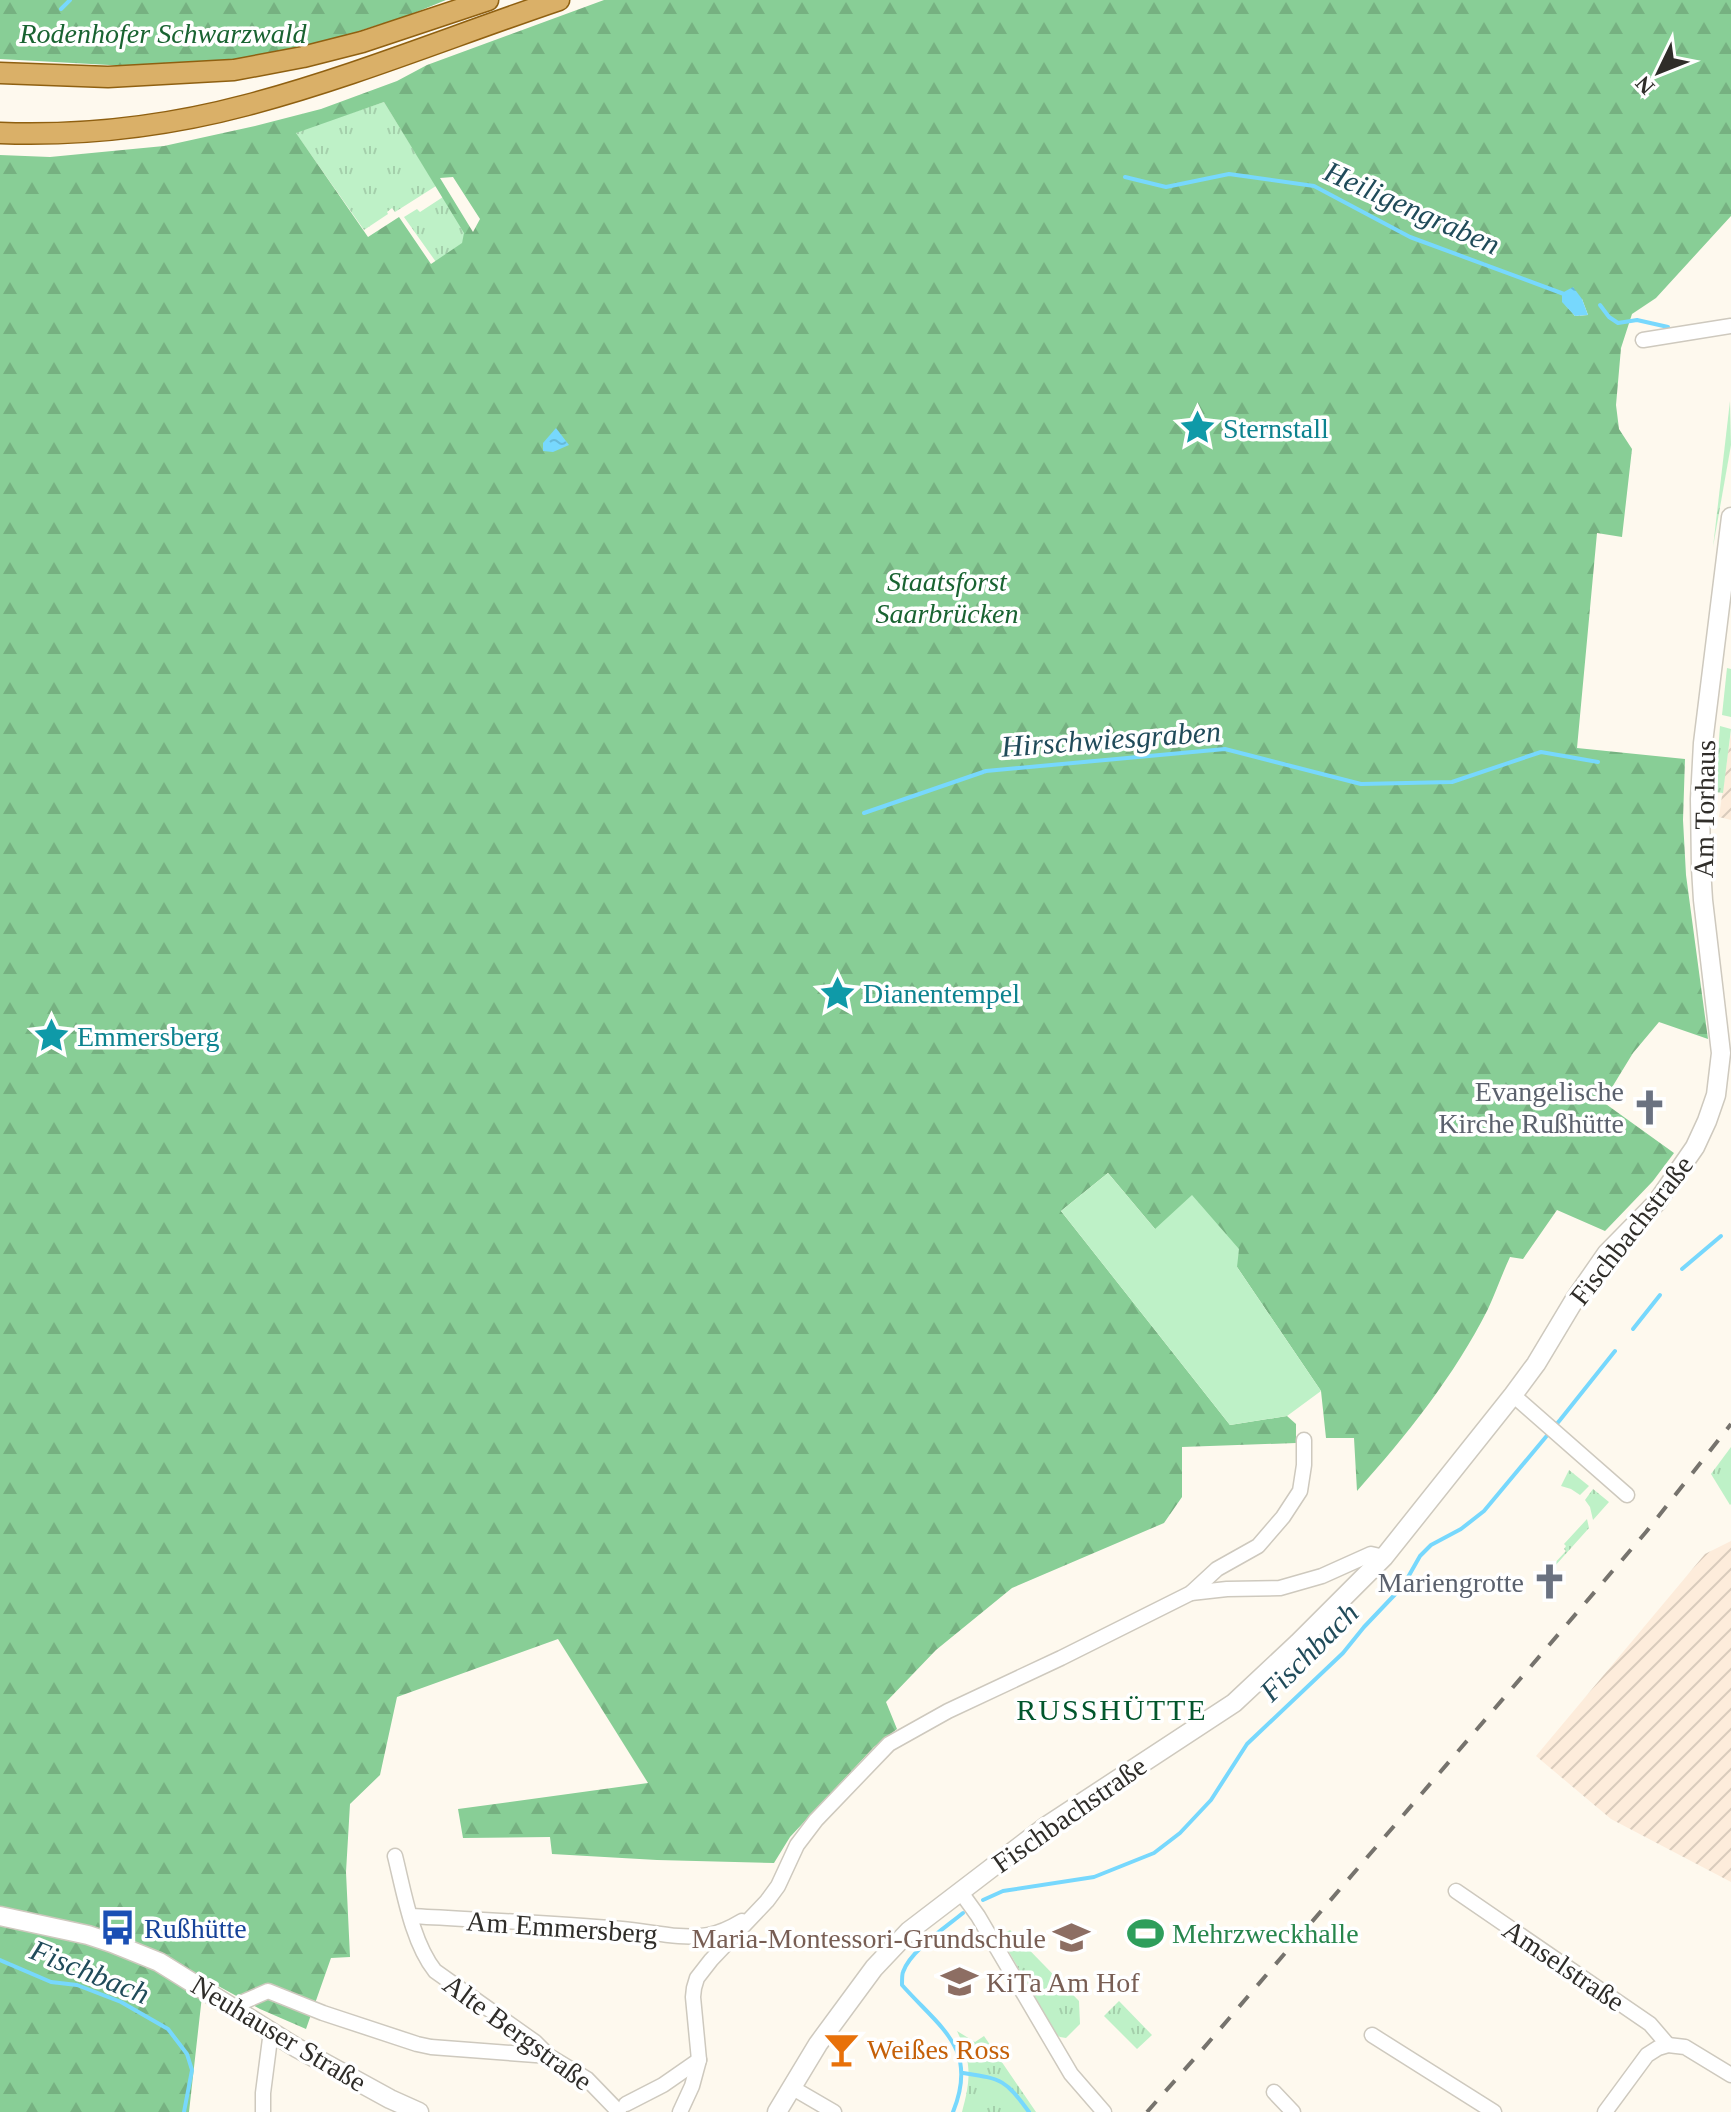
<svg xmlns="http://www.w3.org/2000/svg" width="1731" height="2112" font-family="'Times New Roman',serif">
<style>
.industrial{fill:url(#industrial-furrows)}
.grass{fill:url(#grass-tufts)}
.forest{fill:url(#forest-firs);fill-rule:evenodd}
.garden{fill:#bef1c7}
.water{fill:url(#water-ripples)}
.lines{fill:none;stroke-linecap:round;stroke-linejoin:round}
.stream{stroke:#77d8fd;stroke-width:4}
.street-casing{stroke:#cec9be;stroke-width:17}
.secondary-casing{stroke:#cec9be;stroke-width:21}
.primary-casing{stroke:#8f6011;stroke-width:23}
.street{stroke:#fff;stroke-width:14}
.secondary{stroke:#fff;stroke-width:18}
.primary{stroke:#dab068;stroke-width:20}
.rail{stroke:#76736d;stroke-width:4;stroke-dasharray:14 14;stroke-linecap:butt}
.labels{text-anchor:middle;stroke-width:7;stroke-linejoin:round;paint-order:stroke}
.park-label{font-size:28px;font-style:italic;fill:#196331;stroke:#fff}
.culture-label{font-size:28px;fill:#0d838f;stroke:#fff;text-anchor:start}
.street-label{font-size:28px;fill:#2f2d29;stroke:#fff}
.worship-label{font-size:28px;fill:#5b616d;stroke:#fff;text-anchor:end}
.transit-label{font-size:28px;fill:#164399;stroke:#fff;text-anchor:start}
.leisure-label{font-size:28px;fill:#27864d;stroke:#fff;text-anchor:start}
.education-label{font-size:28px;fill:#785e54;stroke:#fff;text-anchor:end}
.food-label{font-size:28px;fill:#c56008;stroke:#fff;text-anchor:start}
.water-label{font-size:30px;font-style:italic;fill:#204b5a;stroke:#fff}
.neighbourhood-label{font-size:30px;letter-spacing:2px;fill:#02562c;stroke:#fff}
</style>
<defs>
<pattern id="industrial-furrows" width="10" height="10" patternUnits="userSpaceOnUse" patternTransform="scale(2)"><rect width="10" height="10" fill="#fdecdb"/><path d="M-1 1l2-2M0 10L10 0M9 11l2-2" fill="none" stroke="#d9cbbc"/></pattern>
<pattern id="grass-tufts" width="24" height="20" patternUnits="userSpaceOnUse" patternTransform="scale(2)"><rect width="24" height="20" fill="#bef1c7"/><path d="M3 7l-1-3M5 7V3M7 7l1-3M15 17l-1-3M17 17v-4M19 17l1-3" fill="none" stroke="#a4cfab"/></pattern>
<pattern id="forest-firs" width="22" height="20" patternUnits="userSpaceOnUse" patternTransform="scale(2)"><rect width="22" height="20" fill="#88ce96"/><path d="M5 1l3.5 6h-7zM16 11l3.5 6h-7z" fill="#76b181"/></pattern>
<pattern id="water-ripples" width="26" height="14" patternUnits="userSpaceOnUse" patternTransform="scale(2)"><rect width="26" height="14" fill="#77d8fd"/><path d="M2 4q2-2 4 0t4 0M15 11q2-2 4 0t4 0" fill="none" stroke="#67bad9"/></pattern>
</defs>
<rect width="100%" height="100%" fill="#fef9ee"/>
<g class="industrial">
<polygon points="1731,732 1731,820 1719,817"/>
<polygon points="1731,1541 1731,1882 1611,1819 1536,1756 1705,1554"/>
</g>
<g class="grass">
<polygon points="384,102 436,186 395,212 392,208 387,212 388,214 364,230 295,132"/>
<polygon points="443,197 465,233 462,244 436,262 404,217 417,209 420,212"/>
<polygon points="1730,401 1731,445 1713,547"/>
<polygon points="1727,668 1731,669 1731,717 1722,715"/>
<polygon points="1720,726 1731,729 1723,793 1715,792"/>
<polygon points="1731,1447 1731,1504 1730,1505 1711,1474"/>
<polygon points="1569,1470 1589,1486 1580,1495 1571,1489 1561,1486"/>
<polygon points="1593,1489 1609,1502 1593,1520 1590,1507 1585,1500"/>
<polygon points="1587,1519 1589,1528 1554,1567 1552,1566 1566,1551 1564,1549 1566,1546 1564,1544"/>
<polygon points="1010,1930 1079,2001 1080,2024 1066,2038 1060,2037 1057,2035 1001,1938 1003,1934"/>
<polygon points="1119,2001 1152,2035 1137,2049 1104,2016"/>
<path d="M957,2031L975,2042L984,2036L1036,2112H962C971,2079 972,2062 957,2031Z"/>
</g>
<g class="forest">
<polygon points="0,0 446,0 407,16 365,29 329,43 228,62 146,67 0,59"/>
<path d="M604,0H1731V216L1656,298L1632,314L1621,348L1616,405L1619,429L1632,449L1622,537L1597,533L1577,748L1685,759L1683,820L1686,875L1708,1039L1659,1022L1633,1053L1603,1102L1674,1153L1653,1181L1607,1229L1605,1231L1557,1210L1523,1259L1510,1257C1502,1274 1496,1292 1488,1309C1455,1375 1406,1436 1357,1491L1354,1438H1326L1321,1391L1237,1267L1155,1229L1108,1173L1061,1211L1230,1425L1287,1416L1296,1424V1443L1182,1447V1497L1164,1523L1012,1588L936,1650L886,1702L897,1729L874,1747L790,1837L774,1863L657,1860L552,1854L550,1837L463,1838L458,1809L648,1783L558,1639L397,1697L380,1775L350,1804L346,1872L350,1957L331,1958L306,2029L260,2009L211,1982L202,1996L189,2112H0V155L50,157L164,146L255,126L321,109L397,81L427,65ZM384,102L464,233L462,243L431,264L399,217L368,237L296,133ZM453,177L480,219L473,232L440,178ZM1582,299L1588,315L1575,316L1563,302Z"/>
</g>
<polygon class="garden" points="1108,1173 1155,1229 1192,1195 1239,1249 1237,1267 1321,1391 1287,1416 1230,1425 1061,1211"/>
<g class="water">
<polygon points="1573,287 1582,299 1588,315 1575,316 1562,302 1562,293"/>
<polygon points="556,428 569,445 553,452 543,451 543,443"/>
</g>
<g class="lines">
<g class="stream">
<polyline points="61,9 70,0"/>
<polyline points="1125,177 1166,187 1229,174 1314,186 1410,237 1564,294"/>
<polyline points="1600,305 1609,317 1618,323 1637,320 1668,327"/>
<polyline points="864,813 986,771 1225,749 1361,784 1452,782 1541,752 1598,762"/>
<polyline points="1682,1269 1721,1236"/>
<polyline points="1633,1329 1660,1295"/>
<polyline points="983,1900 1003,1891 1094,1877 1154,1853 1180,1833 1211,1800 1247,1744 1343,1653 1364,1627 1403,1586 1420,1556 1431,1545 1461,1529 1484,1511 1560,1420 1615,1351"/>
<polyline points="0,1960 51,1982 77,1985 121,2002 168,2029 187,2054 192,2070 184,2112"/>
<path d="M963,2073C1002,2079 1005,2079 1029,2112"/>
<path d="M953,2112C979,2048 940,2028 902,1985C902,1984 902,1974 903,1972C910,1951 946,1927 963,1913"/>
</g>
<defs>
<g id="street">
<polyline points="1643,340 1731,326"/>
<polyline points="1513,1395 1627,1495"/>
<polyline points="1191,1593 1227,1589 1280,1588 1322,1576 1371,1554 1384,1557"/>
<path d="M395,1856C404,1892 412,1942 435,1971L535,2042L549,2056L587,2079L619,2112"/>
<polyline points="960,1891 978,1916 1071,2074 1104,2112"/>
<polyline points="1456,1891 1650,2024 1668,2045"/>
<path d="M411,1916C481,1920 551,1923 622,1929C649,1931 680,1940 708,1935C720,1933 732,1927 742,1921"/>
<polyline points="235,2008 243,2002 268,1991 323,2013 417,2044 431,2047 549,2056"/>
<polyline points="1372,2035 1494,2112"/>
<polyline points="791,2087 834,2112"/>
<polyline points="1274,2092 1293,2112"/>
<polyline points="626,2104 663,2085 699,2060"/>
<polyline points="263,2112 263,2093 271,2031"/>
<polyline points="680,2112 692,2086 699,2060 693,1997 694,1988 697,1978 711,1960 767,1901 778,1886 797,1845 816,1820 889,1744 948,1711 1061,1658 1191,1593 1217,1569 1258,1546 1283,1517 1300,1491 1304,1465 1304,1440"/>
<polyline points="1605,2112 1647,2055 1658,2048 1668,2045 1685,2047 1731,2075"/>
</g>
<g id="secondary">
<polyline points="0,1916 88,1935 112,1943 159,1962 297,2048 390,2099 419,2112"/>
<polyline points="777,2112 818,2044 874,1968 909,1931 1045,1827 1234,1703 1298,1643 1384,1557 1513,1395 1536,1364 1575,1299 1607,1253 1657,1202 1695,1147 1707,1121 1716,1095 1721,1053 1703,900 1701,868 1700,799 1703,743 1731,517"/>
</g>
<g id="primary">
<polyline points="0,73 108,77 234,70 303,57 362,42 488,0"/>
<path d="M0,133C82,136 168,126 247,105C353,77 455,35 559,0"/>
</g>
</defs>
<use href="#street" class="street-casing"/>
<use href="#secondary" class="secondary-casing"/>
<use href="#primary" class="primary-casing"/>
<use href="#street" class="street"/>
<use href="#secondary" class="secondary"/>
<use href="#primary" class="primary"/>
<polyline class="rail" points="1147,2112 1202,2050 1646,1532 1731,1424"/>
</g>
<defs>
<symbol id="sight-bare" viewBox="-9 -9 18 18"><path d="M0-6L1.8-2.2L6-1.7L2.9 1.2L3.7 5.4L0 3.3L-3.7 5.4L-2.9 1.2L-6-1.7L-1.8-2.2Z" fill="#0f9aa8" stroke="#fff" stroke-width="2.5" paint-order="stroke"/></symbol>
<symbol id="church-bare" viewBox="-9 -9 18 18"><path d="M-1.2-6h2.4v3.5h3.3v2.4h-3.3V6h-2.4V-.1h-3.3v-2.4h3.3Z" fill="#6b7280" stroke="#fff" stroke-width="2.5" paint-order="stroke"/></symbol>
<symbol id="bus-bare" viewBox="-9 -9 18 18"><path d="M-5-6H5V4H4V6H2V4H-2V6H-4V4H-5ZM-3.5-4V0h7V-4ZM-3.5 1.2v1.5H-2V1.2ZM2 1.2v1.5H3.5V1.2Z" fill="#1a4fb4" stroke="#fff" stroke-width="2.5" paint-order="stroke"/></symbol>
<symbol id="stadium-bare" viewBox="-9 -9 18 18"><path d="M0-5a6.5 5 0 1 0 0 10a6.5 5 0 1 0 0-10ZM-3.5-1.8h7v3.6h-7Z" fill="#2e9e5b" stroke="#fff" stroke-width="2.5" paint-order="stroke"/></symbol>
<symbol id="school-bare" viewBox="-9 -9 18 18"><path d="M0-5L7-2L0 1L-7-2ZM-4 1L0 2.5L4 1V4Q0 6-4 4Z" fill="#8d6e63" stroke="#fff" stroke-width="2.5" paint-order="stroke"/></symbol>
<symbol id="bar-bare" viewBox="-9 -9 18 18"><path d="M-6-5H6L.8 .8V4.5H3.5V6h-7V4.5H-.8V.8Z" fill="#e8710a" stroke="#fff" stroke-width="2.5" paint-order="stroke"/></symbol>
</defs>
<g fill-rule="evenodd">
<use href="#sight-bare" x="1172" y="402" width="51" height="51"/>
<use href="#sight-bare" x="812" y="968" width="51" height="51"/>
<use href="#sight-bare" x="26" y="1010" width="51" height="51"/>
<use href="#church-bare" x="1624" y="1082" width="51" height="51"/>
<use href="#church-bare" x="1524" y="1556" width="51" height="51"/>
<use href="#bus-bare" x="92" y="1902" width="51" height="51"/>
<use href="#stadium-bare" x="1120" y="1908" width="51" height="51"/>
<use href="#school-bare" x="1046" y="1912" width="51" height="51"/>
<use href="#school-bare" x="934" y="1956" width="51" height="51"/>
<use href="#bar-bare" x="816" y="2024" width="51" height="51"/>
</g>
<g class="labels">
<g class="park-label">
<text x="163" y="43">Rodenhofer Schwarzwald</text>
<text x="947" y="591">Staatsforst<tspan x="947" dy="32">Saarbrücken</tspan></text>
</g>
<g class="culture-label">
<text x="1223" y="438">Sternstall</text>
<text x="863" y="1003">Dianentempel</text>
<text x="77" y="1046">Emmersberg</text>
</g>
<g class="street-label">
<text transform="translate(1704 809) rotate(-89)" y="10">Am Torhaus</text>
<text transform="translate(1631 1230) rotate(-52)" y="10">Fischbachstraße</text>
<text transform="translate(1069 1814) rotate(-35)" y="10">Fischbachstraße</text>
<text transform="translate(562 1927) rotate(4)" y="10">Am Emmersberg</text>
<text transform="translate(1564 1965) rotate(34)" y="10">Amselstraße</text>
<text transform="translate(518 2032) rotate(36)" y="10">Alte Bergstraße</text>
<text transform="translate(279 2033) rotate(31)" y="10">Neuhauser Straße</text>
</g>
<g class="worship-label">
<text x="1624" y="1101">Evangelische<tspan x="1624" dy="32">Kirche Rußhütte</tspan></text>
<text x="1524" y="1592">Mariengrotte</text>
</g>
<g class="transit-label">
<text x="144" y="1938">Rußhütte</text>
</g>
<g class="leisure-label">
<text x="1172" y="1943">Mehrzweckhalle</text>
</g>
<g class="education-label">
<text x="1046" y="1948">Maria-Montessori-Grundschule</text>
<text x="986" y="1992" text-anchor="start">KiTa Am Hof</text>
</g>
<g class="food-label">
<text x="867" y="2059">Weißes Ross</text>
</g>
<g class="water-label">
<text transform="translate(1412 208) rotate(24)" y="10">Heiligengraben</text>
<text transform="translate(1111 739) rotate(-4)" y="10">Hirschwiesgraben</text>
<text transform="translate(1309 1652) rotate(-45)" y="10">Fischbach</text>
<text transform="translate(90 1972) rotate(22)" y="10">Fischbach</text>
</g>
<g class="neighbourhood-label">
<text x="1112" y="1720">RUSSHÜTTE</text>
</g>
</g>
<g transform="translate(1659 72) rotate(227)" stroke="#ffffff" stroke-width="6" paint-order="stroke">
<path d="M0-6L14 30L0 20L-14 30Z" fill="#2f2d29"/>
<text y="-12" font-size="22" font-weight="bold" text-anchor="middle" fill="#2f2d29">N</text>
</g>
</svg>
